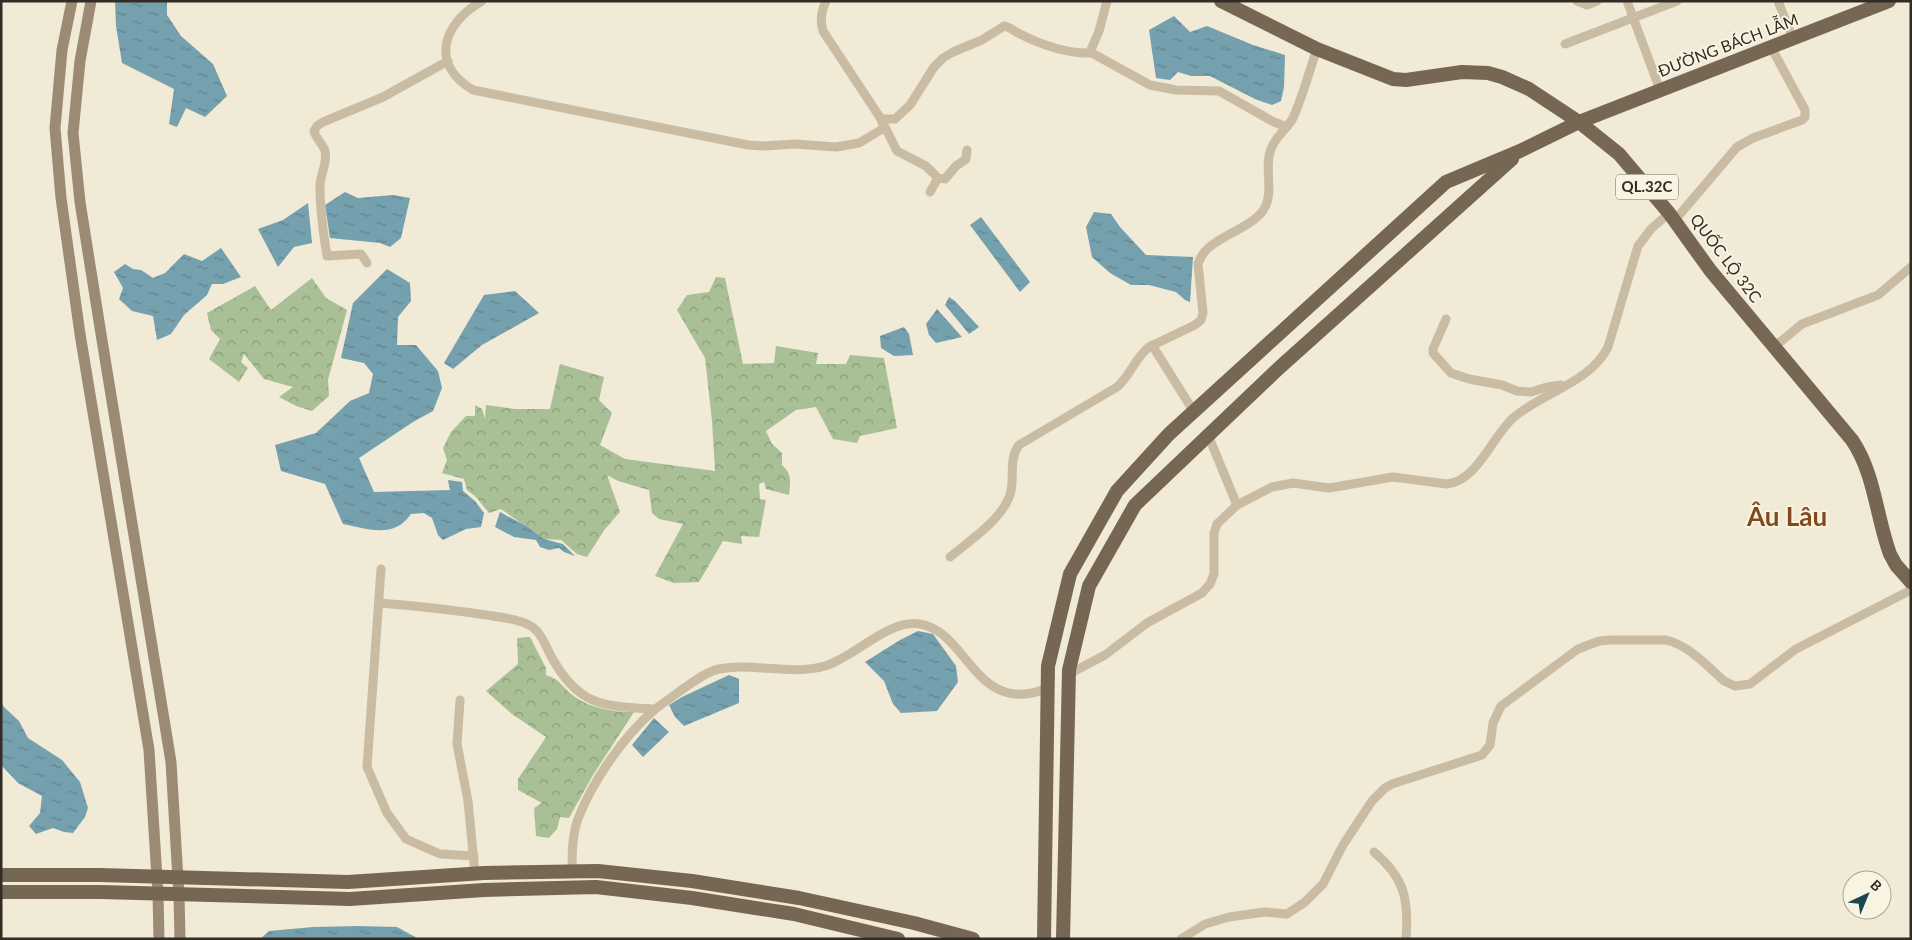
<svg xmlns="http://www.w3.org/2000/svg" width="1912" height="940" font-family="Lato,sans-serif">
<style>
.forest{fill:url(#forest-crowns)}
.water{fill:url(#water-ripples)}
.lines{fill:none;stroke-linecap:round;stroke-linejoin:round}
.minor{stroke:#c9bca2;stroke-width:9}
.secondary{stroke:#9c8b74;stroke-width:11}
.primary{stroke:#766755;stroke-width:14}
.labels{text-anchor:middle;stroke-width:4;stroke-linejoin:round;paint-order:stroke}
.shield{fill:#f9f3e2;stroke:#6e685e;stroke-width:1}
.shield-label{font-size:15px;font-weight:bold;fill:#332c25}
.street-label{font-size:16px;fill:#332c25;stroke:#f9f3e2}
.town-label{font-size:26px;font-weight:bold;fill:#834a1d;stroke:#f9f3e2}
</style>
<defs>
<pattern id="forest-crowns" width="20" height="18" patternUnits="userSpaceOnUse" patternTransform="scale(1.25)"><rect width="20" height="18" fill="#a9c096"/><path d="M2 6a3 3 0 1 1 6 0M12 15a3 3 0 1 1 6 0" fill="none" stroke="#8a9c7a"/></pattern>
<pattern id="water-ripples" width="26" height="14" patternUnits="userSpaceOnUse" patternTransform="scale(1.25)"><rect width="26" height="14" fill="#75a0ae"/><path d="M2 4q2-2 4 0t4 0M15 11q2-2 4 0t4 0" fill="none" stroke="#61838d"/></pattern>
</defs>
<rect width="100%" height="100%" fill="#f1ead6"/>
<g class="forest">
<path d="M716,277L725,278L743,364L774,363L776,346L818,353L816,364H846L850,355L884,358L897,428L860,436L857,443L833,439L816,407L796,410L766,431L772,444L782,453V465C793,475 790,482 789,495L766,489L764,482L759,484L760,499L766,500L759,537L741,536L742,544L723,541L699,582L674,583L655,576L683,524L659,519L652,513L649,490L618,481L607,475L620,512L605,529L587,557L577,554L561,540L544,539L501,509L489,513L476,497L467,490L464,479L442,473L447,460L443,448L451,432L466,416H475V405L482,409L485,419L486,405L515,409H550L560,364L604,377L599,400L612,413L600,445L625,459L715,471L712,421L705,358L677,310L687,295L709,292Z"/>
<polygon points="312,278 326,298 347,310 328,380 329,396 312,411 296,406 279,397 293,387 264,379 244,354 241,362 248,368 239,382 209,359 220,339 211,330 207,313 255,286 271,310"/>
<path d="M530,637L546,668V675C560,680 560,684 570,693C585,707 615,713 634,712L593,775L569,818L560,817L557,829L549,838L536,836L534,808L542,803L518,790V779L546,737L512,714L486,691L518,664L517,638Z"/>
</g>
<g class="water">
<polygon points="115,1 167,1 167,15 181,36 213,64 227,96 205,117 186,108 177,127 169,124 174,89 122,63 116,26"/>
<polygon points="1174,16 1190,32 1207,26 1253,45 1285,55 1284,87 1281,101 1272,105 1255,99 1210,76 1191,76 1178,72 1170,80 1156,78 1149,30"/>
<polygon points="345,192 358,198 393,195 410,198 401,238 390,247 380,243 330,238 325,205"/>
<polygon points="308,203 312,243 294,247 278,267 258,229 283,220"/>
<polygon points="1094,212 1111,214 1120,227 1146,255 1193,257 1190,302 1185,300 1176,292 1149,285 1131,285 1110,273 1092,257 1086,227"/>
<polygon points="981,217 1030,282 1020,292 970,225"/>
<polygon points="221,248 241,277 223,284 212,284 207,295 184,315 171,334 157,340 153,316 132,311 119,299 123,288 114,272 125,264 133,269 141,270 153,278 165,273 184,254 202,261"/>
<path d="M387,269L410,283L411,301L398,317L397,345H416L438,371L442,388L433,411L413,422L359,458L374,492L450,490L448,480L462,482L463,491L475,501L484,513L481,527L466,529L443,540L438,535L432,518L424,513L411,514C394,539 368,529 343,524L325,484L281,471L275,445L316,433L350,401L369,393L373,374L364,363L341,358L353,303Z"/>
<polygon points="515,291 539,313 482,345 453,369 444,363 484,295"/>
<polygon points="949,297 955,301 979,327 969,334 945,305"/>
<polygon points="937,309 962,337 936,343 929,335 926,324"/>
<polygon points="904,327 909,334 913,355 894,356 881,348 880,336"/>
<polygon points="500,512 526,526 544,539 563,544 575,556 564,552 559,548 549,550 540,547 536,540 514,537 495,527"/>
<polygon points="918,631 933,634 956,666 958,682 937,711 901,713 893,704 884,681 865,662 900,640"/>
<polygon points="729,675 739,679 739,703 684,726 675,717 669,705 682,697"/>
<polygon points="1,702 4,707 19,721 28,738 62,760 80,782 88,808 85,817 73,833 64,832 53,828 36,834 29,826 40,813 42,796 18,783 1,765"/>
<polygon points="654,718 669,732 643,757 632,745"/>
<polygon points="359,926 397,927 419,939 260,939 269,931 313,927"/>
</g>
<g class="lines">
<g class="minor">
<path d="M482,1C443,23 429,64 473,90L748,145L764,146L795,144L836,147L859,143L884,128L881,119H895L910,105L934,67L943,58L953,52L982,40L1004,26C1010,27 1012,30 1018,33C1039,44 1067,54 1091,53L1090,52L1099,31L1107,1"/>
<path d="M826,1C821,12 820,20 823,31L881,119L897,151L926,166L938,178L945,179L956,166L966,159L967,150"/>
<polyline points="1577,1 1587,5 1597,1"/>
<polyline points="1627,1 1660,90"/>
<polyline points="1778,1 1793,39"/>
<polyline points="1565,44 1677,1"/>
<polyline points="1090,52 1150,85 1176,90 1219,91 1274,122 1287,127"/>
<polyline points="930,192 938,178"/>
<polyline points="1675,220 1737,147 1753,138 1802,120 1805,117 1805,110 1771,47"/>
<path d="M367,263L361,254L327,256C323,232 320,209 320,186C320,174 328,163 325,151C323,144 316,139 314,131L317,126L323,122L383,97L448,61"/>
<polyline points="1446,319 1433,349 1433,353 1451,373 1469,379 1502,385 1517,391 1531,392 1547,387 1561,385"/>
<polyline points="1152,345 1194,412"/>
<polyline points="1774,347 1802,324 1878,295 1911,267"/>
<polyline points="1208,435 1237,505"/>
<path d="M950,557C970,540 1005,518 1011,491C1014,476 1009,458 1019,445L1117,387C1130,376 1135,358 1149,347L1195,325L1201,320L1203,313L1198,264C1205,238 1246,232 1262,212C1276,194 1263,168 1271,149C1275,137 1287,129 1293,118C1303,96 1309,72 1317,49"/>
<polyline points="381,569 367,767 387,813 406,839 440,854 474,856"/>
<path d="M380,603C417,606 455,610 493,616C505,618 518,619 529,625C541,631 545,645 551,656C578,706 602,706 654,709"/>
<path d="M1069,674L1105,655L1147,623L1202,593L1210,584L1214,574V533L1217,524L1237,505L1272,487L1293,483L1329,488L1393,477L1447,484C1477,481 1492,437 1513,418C1543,392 1590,383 1608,347L1638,246L1651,229L1669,213"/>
<polyline points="460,700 457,744 468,801 475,874"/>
<path d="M1374,852C1405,878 1409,900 1406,939"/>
<path d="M572,871C572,854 572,836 578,819C592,782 623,737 653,711C661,704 671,698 680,691C692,683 705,672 719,669C753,662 790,676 825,666C855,657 888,619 920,624C969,632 975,718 1048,688"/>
<path d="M1181,939L1205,924L1229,917L1265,912L1287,914L1305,902L1323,884L1343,845L1372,801L1385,788L1392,784L1482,755L1490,745L1493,723L1501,706L1578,649L1599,641L1611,640H1666C1690,646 1706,665 1724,681L1735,686L1750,684L1796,649L1911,590"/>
</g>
<g class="secondary">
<polyline points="72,1 62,50 55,128 61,198 80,334 149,750 158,894 159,939"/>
<polyline points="91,1 80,61 73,133 80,202 101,334 171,762 179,896 180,939"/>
</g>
<g class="primary">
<path d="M1221,1L1317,49L1393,79L1406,80L1462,72L1488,73L1502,77L1529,89L1579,122L1619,154L1669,213L1710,270L1852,440C1875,474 1876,516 1890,554L1896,565L1911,582"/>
<polyline points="1,875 100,875 348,882 484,873 598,871 692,881 799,898 914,923 973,939"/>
<polyline points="1,892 101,892 350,899 484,890 596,887 692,898 794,914 898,939"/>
<polyline points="1044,939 1048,666 1070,574 1117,491 1169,434 1446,182 1520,151 1579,122 1889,1"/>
<polyline points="1063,939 1069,670 1089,586 1135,505 1279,368 1512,159"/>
</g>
</g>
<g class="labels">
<rect class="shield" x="1616" y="174.5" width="62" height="25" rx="4"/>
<g class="shield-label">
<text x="1647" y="192">QL.32C</text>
</g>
<g class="street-label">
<text transform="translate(1728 45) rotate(-21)" y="6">ĐƯỜNG BÁCH LẪM</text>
<text transform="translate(1726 258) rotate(53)" y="6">QUỐC LỘ 32C</text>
</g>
<g class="town-label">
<text x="1787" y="526">Âu Lâu</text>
</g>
</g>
<rect width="1912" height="940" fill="none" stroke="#332c25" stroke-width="5"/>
<g transform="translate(1867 895) rotate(44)"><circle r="24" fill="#f9f3e2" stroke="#aaa396"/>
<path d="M0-4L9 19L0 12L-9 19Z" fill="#1a4555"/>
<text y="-8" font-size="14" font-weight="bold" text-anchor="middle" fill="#332c25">B</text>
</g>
</svg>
